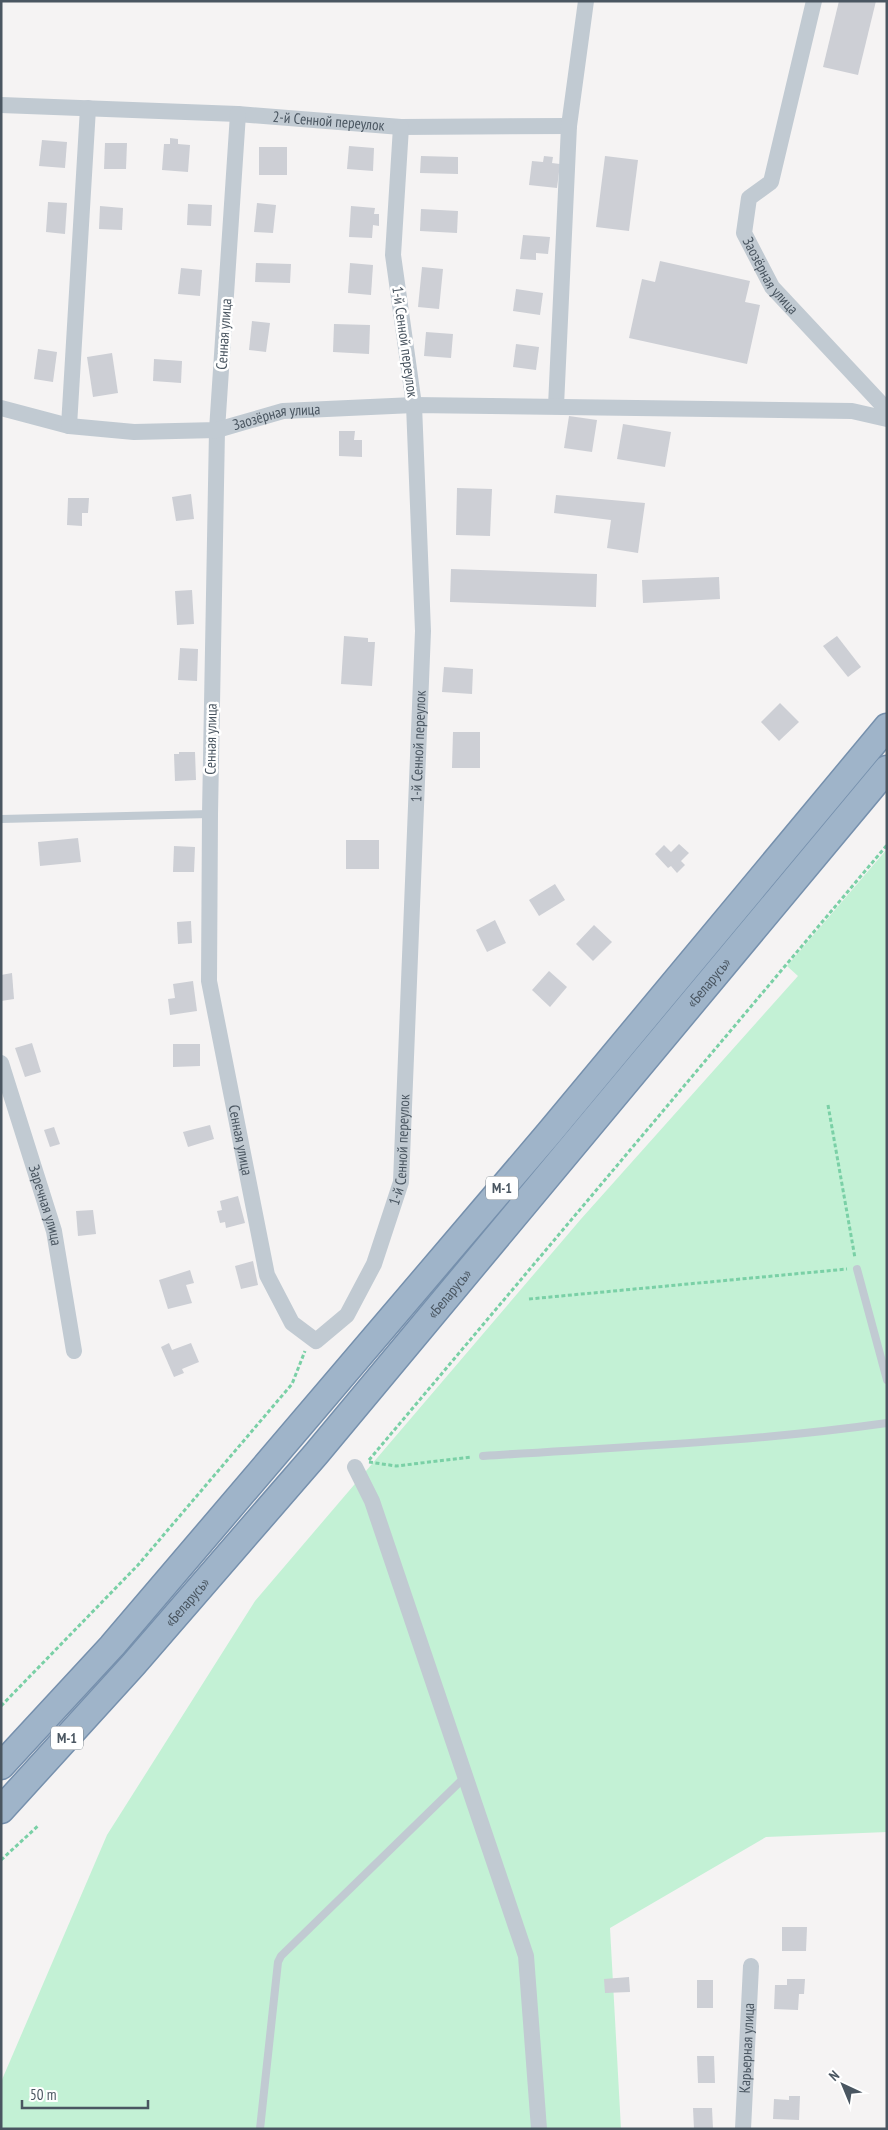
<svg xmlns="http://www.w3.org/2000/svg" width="888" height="2130" viewBox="0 0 888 2130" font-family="'PT Sans Narrow',sans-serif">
  <rect width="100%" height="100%" fill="#f5f3f3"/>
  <path fill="#c3f1d5" d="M887 849V1832L766 1837 610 1928 621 2129H1V2082L107 1835 255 1601 581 1219 798 976 787 966Z"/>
  <g fill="#cdcfd5">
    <path d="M839 1H876L858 75 823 67Z"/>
    <path d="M170 138 178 139V144L190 145 188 172 162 170 164 144H170Z"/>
    <path d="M42 140 67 142 65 168 39 166Z"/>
    <path d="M105 143H127L126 169H104Z"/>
    <path d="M349 146 374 148 373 171 347 169Z"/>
    <rect x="259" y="147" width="28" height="28"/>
    <path d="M421 156 458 157V174L420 173Z"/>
    <path d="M544 156 553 157 552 163 560 164 557 188 529 185 532 161 543 162Z"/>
    <path d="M605 156 638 160 629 231 596 227Z"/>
    <path d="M48 202 67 203 65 234 46 232Z"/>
    <path d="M257 203 276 205 273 233 254 232Z"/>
    <path d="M188 204 212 205 211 226 187 225Z"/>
    <path d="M100 206 123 208 122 230 99 229Z"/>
    <path d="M351 206 375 208 374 214H379V226L373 225 372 238 349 237Z"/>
    <path d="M421 209 458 211 457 233 420 231Z"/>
    <path d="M523 235 550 237 548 254 536 253V260L520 259Z"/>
    <path d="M660 261 750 281 745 302 760 305 747 364 629 338 642 279 655 282Z"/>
    <path d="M256 263 291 264 290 283 255 282Z"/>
    <path d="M350 263 373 265 371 295 348 293Z"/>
    <path d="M422 267 443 269 439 309 418 307Z"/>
    <path d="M181 268 202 270 200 296 178 294Z"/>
    <path d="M516 289 543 293 540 315 513 311Z"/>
    <path d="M252 321 270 323 266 352 249 350Z"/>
    <path d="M334 324 370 325 369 354 333 352Z"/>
    <path d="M426 332 453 334 451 358 424 356Z"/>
    <path d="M516 344 539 347 536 370 513 367Z"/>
    <path d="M38 349 57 352 53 382 34 379Z"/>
    <path d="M112 353 118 393 93 397 87 357Z"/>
    <path d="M154 359 182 361 181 383 153 381Z"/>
    <path d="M569 416 597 420 592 452 564 448Z"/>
    <path d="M623 424 671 432 665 467 617 459Z"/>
    <path d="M339 431H355L354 440H362V457L339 456Z"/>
    <path d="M457 488 492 489 490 536 456 535Z"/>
    <path d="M191 494 194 519 176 521 172 497Z"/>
    <path d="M556 495 645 503 638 553 607 548 611 520 554 513Z"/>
    <path d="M68 498H89L88 513H82V526L67 525Z"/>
    <path d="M451 569 597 574 596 607 450 602Z"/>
    <path d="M719 577 720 599 643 603 642 580Z"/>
    <path d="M192 590 194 624 177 625 175 591Z"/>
    <path d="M344 636 368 638V642H375L372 686 341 684Z"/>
    <path d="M837 636 861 667 848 677 823 646Z"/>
    <path d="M180 648 198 649 197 681 178 680Z"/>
    <path d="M444 667 473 669 472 694 442 692Z"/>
    <path d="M780 703 799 722 779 741 761 722Z"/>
    <path d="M453 732H480V768H452Z"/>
    <path d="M179 752H195L196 780 175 781 174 754H179Z"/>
    <path d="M78 838 81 862 40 866 38 842Z"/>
    <rect x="346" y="840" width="33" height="29"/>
    <path d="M679 844 689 853 681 861 685 865 677 873 671 866 668 868 655 854 664 845 671 852Z"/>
    <path d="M174 846 195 847 194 872H173Z"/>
    <path d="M555 884 565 900 539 916 529 900Z"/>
    <path d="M495 920 506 943 487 952 476 930Z"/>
    <path d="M191 921 192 943 178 944 177 922Z"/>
    <path d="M594 925 612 942 593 961 576 944Z"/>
    <path d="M549 971 567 987 550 1007 532 990Z"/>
    <path d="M12 973 14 999 1 1001V975Z"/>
    <path d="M193 981 197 1011 170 1015 168 999 175 998 173 984Z"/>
    <path d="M32 1043 41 1072 25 1077 15 1048Z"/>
    <path d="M173 1044H200V1066L173 1067Z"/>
    <path d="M210 1125 214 1139 188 1147 183 1132Z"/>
    <path d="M54 1127 60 1144 50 1147 44 1130Z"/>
    <path d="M238 1196 245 1223 226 1228 225 1222 220 1223 217 1211 222 1210 220 1201Z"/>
    <path d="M93 1210 96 1234 78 1236 76 1211Z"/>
    <path d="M253 1261 258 1285 241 1289 235 1266Z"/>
    <path d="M190 1270 194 1283 186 1285 192 1303 168 1309 159 1280Z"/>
    <path d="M169 1343 172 1350 191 1343 199 1362 182 1369 184 1373 174 1377 161 1347Z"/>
    <path d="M782 1927H807L806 1951H782Z"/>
    <path d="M629 1977 630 1992 605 1993 604 1979Z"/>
    <path d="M787 1979H805L804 1994H799L798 2010 774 2009 775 1985H787Z"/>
    <rect x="697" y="1980" width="16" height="28"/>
    <path d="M697 2056H714L715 2083H698Z"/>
    <path d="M789 2096H800L799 2120 773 2119 774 2099 789 2100Z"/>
    <path d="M693 2108H712L713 2129H694Z"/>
  </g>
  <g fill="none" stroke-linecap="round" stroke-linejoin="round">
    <defs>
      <g id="trunk">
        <path d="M1 1766 112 1646 550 1132 887 727"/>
        <path id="s7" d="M1 1810 133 1665 316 1454 887 769"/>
      </g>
    </defs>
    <use href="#trunk" stroke="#7690ad" stroke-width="29"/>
    <g stroke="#7ad0a6" stroke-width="3" stroke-dasharray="4 2.5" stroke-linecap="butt">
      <path d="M828 1105 855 1258"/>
      <path d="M529 1299 847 1269"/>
      <path d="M369 1460 887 845"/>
      <path d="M369 1462 396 1466 472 1457"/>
      <path d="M1 1706 138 1565 292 1384 305 1351"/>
      <path d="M1 1860 39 1825"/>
    </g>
    <g stroke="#c1cad2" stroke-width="8">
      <path d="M1 819 210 814"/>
      <path d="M857 1269 887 1380"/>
      <path d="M483 1456C618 1447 753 1442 887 1423"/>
      <path d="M260 2129 278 1962 281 1956 466 1776"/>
    </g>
    <g stroke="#c1cad2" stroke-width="16">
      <path id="s1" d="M814 1 771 182 749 198 744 233 772 287 887 410"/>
      <path id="s2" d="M1 105 238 114 401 127 569 126"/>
      <path id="s3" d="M238 114 217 430 210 814 209 981 267 1275 292 1323 316 1341 347 1315 374 1264 401 1182 423 631 414 405 393 255 401 127"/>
      <path d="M556 406 569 126 586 1"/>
      <path id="s4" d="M1 408 69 426 134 432 217 430 283 411 414 405 852 411 887 419"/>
      <path d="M69 426 88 108"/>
      <path id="s5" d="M1 1063 54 1231 74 1351"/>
      <path d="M355 1467 372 1501 526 1956 539 2129"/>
      <path id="s6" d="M743 2129 751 1966"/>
    </g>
    <use href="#trunk" stroke="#9fb4c9" stroke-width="26"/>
  </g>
  <g text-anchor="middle" stroke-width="5" stroke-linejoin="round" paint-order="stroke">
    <g fill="#fff" stroke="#808990" stroke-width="1">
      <rect x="486" y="1176.5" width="32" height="23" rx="4"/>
      <rect x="51" y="1726.5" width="32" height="23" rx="4"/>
    </g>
    <g font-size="14" font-weight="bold" fill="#4a5661">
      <text x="502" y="1193">М-1</text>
      <text x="67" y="1743">М-1</text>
    </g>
    <g font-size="15" fill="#4a5661" stroke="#fff">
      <text dy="5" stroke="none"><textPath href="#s2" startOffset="328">2-й Сенной переулок</textPath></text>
      <text dy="5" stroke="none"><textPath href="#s1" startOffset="299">Заозёрная улица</textPath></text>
      <text transform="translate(224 334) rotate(-86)" y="5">Сенная улица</text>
      <text transform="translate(405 342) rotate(82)" y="5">1-й Сенной переулок</text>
      <text dy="5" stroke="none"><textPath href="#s4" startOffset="280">Заозёрная улица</textPath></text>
      <text transform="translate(211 739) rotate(-89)" y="5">Сенная улица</text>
      <text dy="5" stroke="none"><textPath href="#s3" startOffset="1872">1-й Сенной переулок</textPath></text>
      <text dy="5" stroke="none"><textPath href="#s7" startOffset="1089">«Беларусь»</textPath></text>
      <text dy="5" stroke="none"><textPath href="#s3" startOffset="1030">Сенная улица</textPath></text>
      <text dy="5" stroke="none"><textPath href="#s3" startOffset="1468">1-й Сенной переулок</textPath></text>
      <text dy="5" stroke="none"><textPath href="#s5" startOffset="149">Заречная улица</textPath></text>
      <text dy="5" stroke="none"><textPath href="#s7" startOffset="684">«Беларусь»</textPath></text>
      <text dy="5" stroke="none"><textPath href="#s7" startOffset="279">«Беларусь»</textPath></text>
      <text dy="5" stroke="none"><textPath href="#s6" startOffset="81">Карьерная улица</textPath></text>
    </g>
  </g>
  <rect width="888" height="2130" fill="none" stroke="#4a5661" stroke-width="5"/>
  <g transform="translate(843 2085) rotate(316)" stroke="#ffffff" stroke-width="4" paint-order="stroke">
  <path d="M0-4L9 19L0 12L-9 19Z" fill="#4a5661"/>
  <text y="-8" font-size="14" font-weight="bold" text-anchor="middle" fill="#4a5661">N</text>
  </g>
  <path d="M22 2100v8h126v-8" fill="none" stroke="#4a5661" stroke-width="2.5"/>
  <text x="30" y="2100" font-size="15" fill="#4a5661" stroke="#ffffff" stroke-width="4" paint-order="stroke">50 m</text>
</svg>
